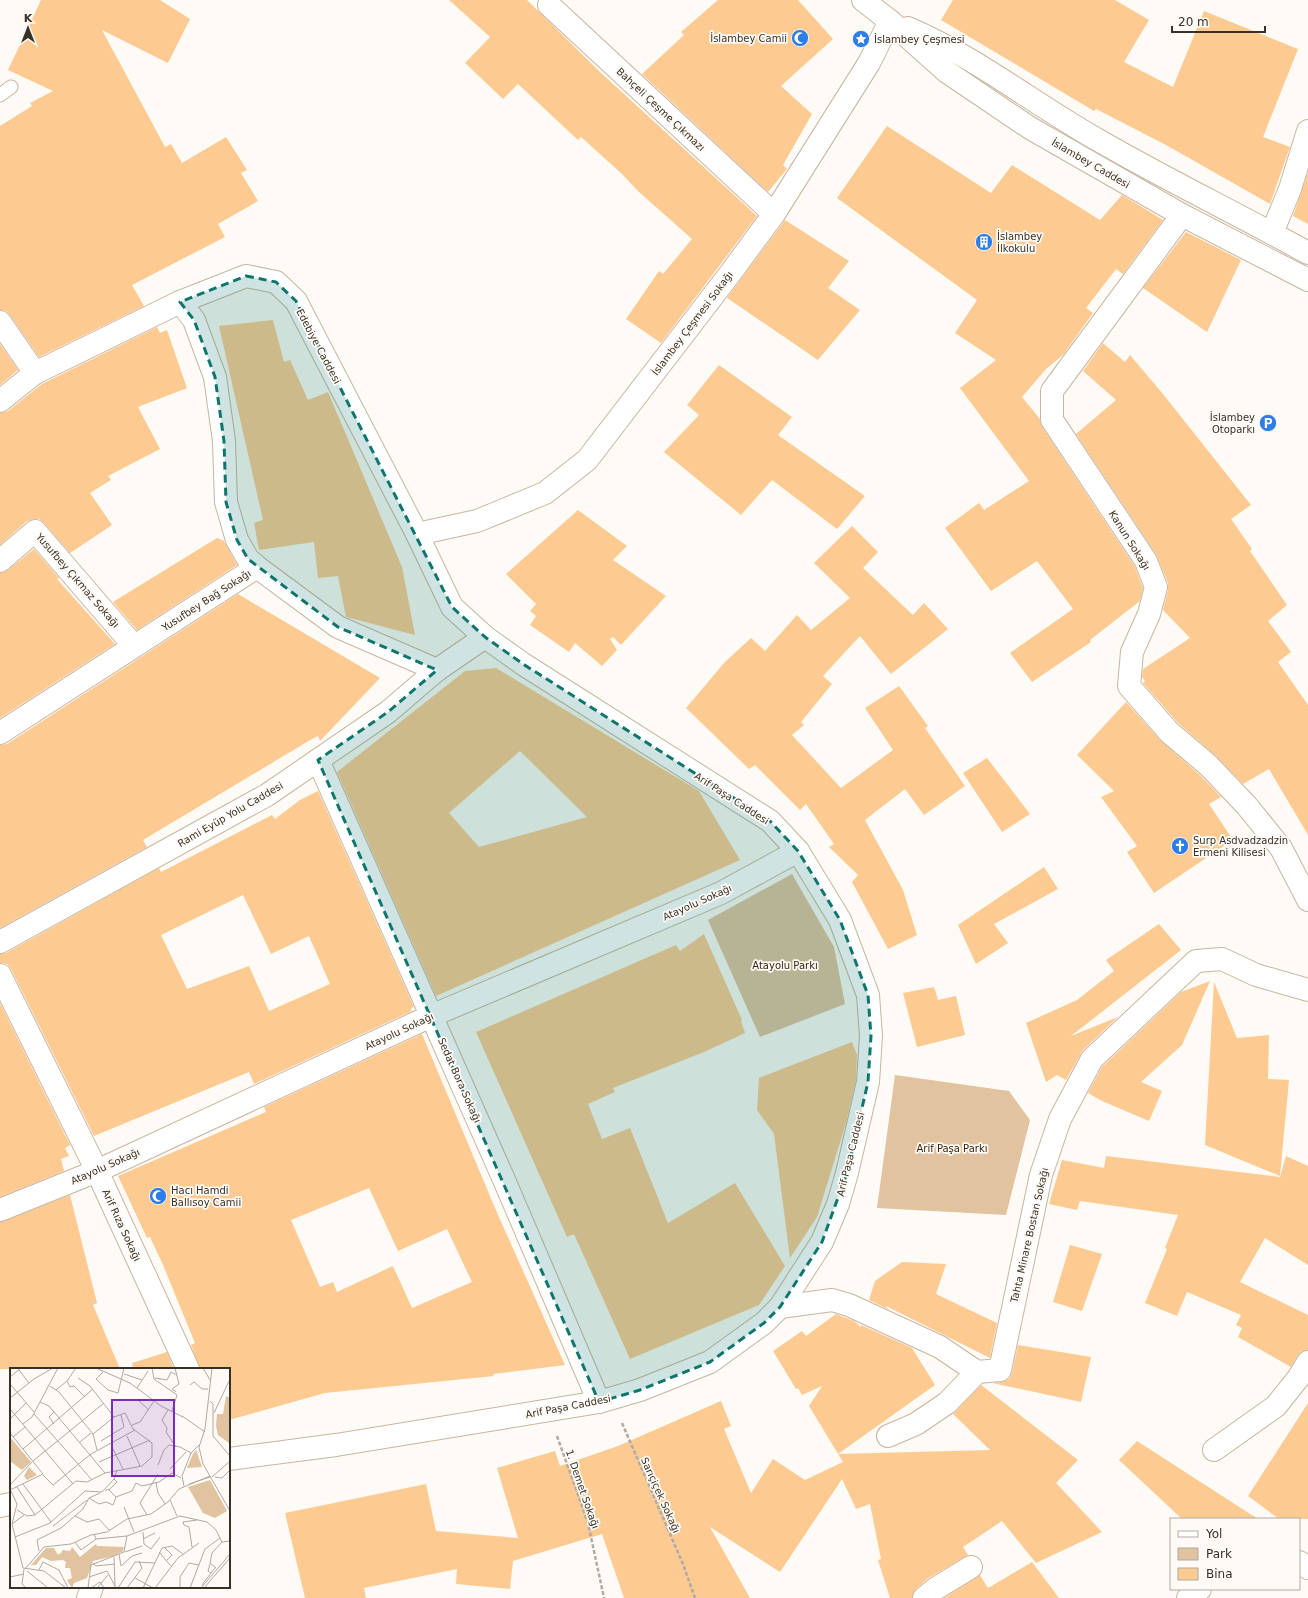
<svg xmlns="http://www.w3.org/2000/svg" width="1308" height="1598" viewBox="0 0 1308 1598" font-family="'DejaVu Sans',sans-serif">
  <rect width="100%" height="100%" fill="#fefaf5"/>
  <g fill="#e1c3a0">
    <path d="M792 874 834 947 845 1004 760 1037 708 920Z"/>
    <path d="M895 1075 1009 1091 1030 1120 1006 1215 877 1208Z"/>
  </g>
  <g fill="#fdcb91" fill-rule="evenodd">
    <path d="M41 0H160L190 19 168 63 102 30 165 147 171 144 182 163 226 137 247 170 241 173 258 201 218 224 225 237 132 285 144 306 39 357 10 315 6 311 0 310V126L32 106 30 103 53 91 8 70Z"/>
    <path d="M449 0H527L600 72 757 216 661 343 626 319 659 271 663 274 692 239 639 192 622 174 581 137 578 140 518 84 503 99 465 63 490 37Z"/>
    <path d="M718 0H798L833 39 781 86 812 114 783 165 787 169 768 192 642 74 684 35 681 32Z"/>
    <path d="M953 0H1115L1149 20 1124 62 1173 87 1204 11 1298 49 1263 137 1290 147 1270 204 1166 145 1096 109 1094 111 941 20Z"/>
    <path d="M887 126 991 193 1012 165 1100 220 1122 195 1163 220 1123 274 1116 269 1086 308 1093 313 1063 355 1046 369 1022 397 1040 419 1042 427 1135 567 1143 588 1140 601 1090 640 1091 642 1032 682 1010 653 1073 609 1037 561 991 591 945 528 979 503 984 510 1029 481 960 388 996 360 955 333 977 300 837 198Z"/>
    <path d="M1308 173V224L1293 216Z"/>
    <path d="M785 220 849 261 828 288 860 310 818 360 727 298Z"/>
    <path d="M1186 232 1241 260 1207 332 1143 288Z"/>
    <path d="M273 320 284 362 290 360 308 400 328 392 402 567 415 635 346 617 338 576 318 578 314 542 259 550 254 523 263 520 219 326Z"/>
    <path d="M157 327 160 333 167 330 187 388 138 407 160 449 108 476 111 480 90 493 112 525 70 553 44 523 39 519H33L27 521 0 545V413L8 411 42 384Z"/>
    <path d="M1103 343 1125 362 1130 355 1163 394 1251 505 1231 519 1252 549 1250 551 1287 605 1268 621 1291 652 1278 662 1308 705V835L1269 769 1243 784 1216 756 1178 723 1143 683 1145 681 1142 677 1143 669 1190 638 1163 610 1168 590V583L1156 554 1076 434 1116 400 1083 371Z"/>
    <path d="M0 344 18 370 0 385Z"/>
    <path d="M719 365 792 417 778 435 865 496 837 529 772 480 741 515 664 452 699 415 687 405Z"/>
    <path d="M578 510 627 546 613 560 666 596 621 645 613 637 610 639 617 650 602 666 575 643 569 652 530 625 536 616 530 611 536 604 506 574Z"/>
    <path d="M852 526 878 552 863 568 913 615 924 603 948 629 891 674 860 636 823 676 832 684 801 722 804 725 792 735 841 788 893 750 865 708 899 686 928 726 925 728 965 786 924 815 905 789 865 820 903 890 917 935 888 949 852 882 858 875 829 847 834 844 806 804 800 810 755 765 749 769 686 708 725 662 751 638 765 651 797 615 811 630 850 598 814 563Z"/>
    <path d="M217 538 224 541 237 565 137 630 113 602Z"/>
    <path d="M34 549 59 578 57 579 115 644 0 718V573L8 570Z"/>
    <path d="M238 594 380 678 320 741 318 736 312 739 143 840 147 847 0 928V745L7 744Z"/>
    <path d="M496 668 699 791 740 860 436 996 337 772 465 671ZM520 751 587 817 479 847 449 813Z"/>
    <path d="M1126 702 1160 740 1199 774 1221 797 1209 804 1233 840 1154 893 1127 852 1137 846 1101 797 1114 791 1077 755Z"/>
    <path d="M987 758 1030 814 1002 832 963 773Z"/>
    <path d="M318 791 414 1007 411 1008 412 1011 254 1084 249 1072 94 1136 11 969 7 964 0 963V954L6 953 159 868 161 872 272 815 275 819 300 800ZM243 895 271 954 309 936 330 984 269 1011 249 966 187 989 161 935Z"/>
    <path d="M1044 867 1058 889 994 924 1008 943 976 964 958 925Z"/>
    <path d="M1159 924 1181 950 1071 1036 1118 1017 1083 1050 1066 1080 1057 1075 1046 1082 1026 1023 1077 1000 1114 971 1106 960Z"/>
    <path d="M704 934 742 1020 741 1021 745 1033 704 1052 613 1088 615 1092 588 1104 602 1139 630 1128 668 1223 735 1183 785 1266 759 1305 630 1359 574 1234 567 1237 476 1032 676 945 680 951Z"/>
    <path d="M1210 981 1182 1045 1141 1082 1162 1091 1149 1121 1102 1101 1088 1093 1102 1067 1181 992Z"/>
    <path d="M1214 982 1237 1038 1269 1035 1268 1079 1289 1080 1280 1176 1205 1145Z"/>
    <path d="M934 987 938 1000 956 996 965 1035 917 1047 903 993Z"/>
    <path d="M0 1003 70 1145 65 1148 69 1156 61 1159 64 1171 0 1197Z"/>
    <path d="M422 1034 495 1208 565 1365 493 1374 494 1376 325 1393 229 1420V1369H200L191 1345 195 1343 163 1265 150 1237 147 1238 118 1176 266 1112 264 1107ZM369 1188 398 1251 447 1229 472 1282 412 1308 393 1266 337 1292 333 1282 320 1287 291 1220Z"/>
    <path d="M852 1042 857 1055 856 1080 846 1123 817 1217 790 1258 774 1134 757 1110 759 1078Z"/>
    <path d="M1106 1156 1280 1177 1286 1156 1308 1166V1265L1265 1238 1240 1282 1308 1315V1350L1302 1351 1298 1355 1291 1367 1238 1337 1242 1328 1236 1325 1241 1315 1187 1292 1177 1316 1145 1303 1167 1249 1165 1248 1178 1215 1080 1201 1077 1210 1049 1204 1062 1160 1104 1168Z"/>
    <path d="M70 1195 97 1303 93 1305 120 1369H0V1222Z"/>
    <path d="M1070 1245 1102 1254 1082 1311 1053 1302Z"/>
    <path d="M902 1262 946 1264 936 1294 997 1323 990 1358 886 1306 888 1309 869 1300 875 1281Z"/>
    <path d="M836 1314 854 1321 861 1327V1325L912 1348 935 1385 838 1454 990 1450 953 1414 981 1385 1078 1460 1056 1483 1102 1532 1036 1563 1002 1521 963 1547 968 1555 927 1579 916 1589 912 1598H890L878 1560 881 1559 870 1504 856 1509 842 1479 780 1572 710 1527 750 1598H624L602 1534 513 1561 510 1589 456 1584 457 1569 364 1588 366 1598H305L285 1513 426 1484 436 1531 518 1538 497 1468 555 1451 560 1466 618 1446 721 1401 731 1426 724 1429 751 1493 773 1459 805 1480 843 1462 809 1406 822 1386 802 1395 798 1388 796 1389 773 1351 802 1331 806 1336Z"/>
    <path d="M1018 1345 1091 1357 1081 1402 992 1383 1002 1382 1009 1379 1012 1373Z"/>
    <path d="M167 1352 174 1369H133L132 1363Z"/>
    <path d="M1308 1403V1519H1279L1248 1496Z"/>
    <path d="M1137 1441 1258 1519H1182L1119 1460Z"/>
    <path d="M1032 1562 1059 1598H944L980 1575 988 1588Z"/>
  </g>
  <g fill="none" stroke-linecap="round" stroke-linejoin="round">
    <defs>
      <path id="service" d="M0 95 11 87"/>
      <g id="minor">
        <path d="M549 5 774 214"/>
        <path d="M1182 215 1052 391V420L1146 561 1156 587 1149 614 1132 652 1129 686 1169 732 1208 765 1247 806 1281 848 1308 900"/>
        <path d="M1272 233 1290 189 1308 131"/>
        <path d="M180 302 194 320 215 377 224 441 226 502 237 540 248 559 257 567 338 627 437 670"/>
        <path d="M0 322 35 373"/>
        <path d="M0 401 35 373 180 302 246 276 276 282 296 301 417 534 452 607 485 637 523 664 770 821 798 851 840 920 868 995 871 1036 868 1082 847 1173 838 1204 822 1242 780 1307 764 1323 710 1362 640 1390 599 1402 336 1445 229 1459"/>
        <path d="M417 534 477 521 545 493 587 460 729 275 774 214 869 63 890 21"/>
        <path d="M0 561 35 531 134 646"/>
        <path d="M0 733 257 567"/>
        <path d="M318 760 505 1182 599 1402"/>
        <path d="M0 942 267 795 388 712 437 670 485 637"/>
        <path d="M0 975 97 1171 188 1369"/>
        <path d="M0 1210 97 1171 431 1016 721 893 798 851"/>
        <path d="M780 1307 832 1300 849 1305 940 1347 977 1372"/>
        <path d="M977 1372 1000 1370 1041 1175 1060 1119 1092 1059 1196 961 1222 959 1256 975 1308 990"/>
        <path d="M888 1436 916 1424 947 1403 977 1372"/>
        <path d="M1214 1450 1276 1406 1299 1377 1308 1362"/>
        <path d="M0 1506 11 1504"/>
        <path d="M1299 1562 1308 1568"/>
        <path d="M88 1598 92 1587"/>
        <path d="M924 1598 935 1589 971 1567"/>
        <path d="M1188 1598 1200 1589"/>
      </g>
      <g id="secondary">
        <path d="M863 0 890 21 947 72 1030 128 1182 215 1308 280"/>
        <path d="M908 28C976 57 1034 104 1098 140 1167 180 1238 214 1308 253"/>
      </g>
    </defs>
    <use href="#service" stroke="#c9b59f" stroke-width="15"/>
    <use href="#minor" stroke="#c9b59f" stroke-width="24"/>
    <use href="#secondary" stroke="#c9b59f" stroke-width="24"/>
    <g stroke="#b0aba5" stroke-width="2.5" stroke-dasharray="4 2" stroke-linecap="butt">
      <path d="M622 1423 683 1564 695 1598"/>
      <path d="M557 1436 588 1523 604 1598"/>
    </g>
    <use href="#service" stroke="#fff" stroke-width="13"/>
    <use href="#minor" stroke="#fff" stroke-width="22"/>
    <use href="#secondary" stroke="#fff" stroke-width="22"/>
  </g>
  <path fill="#0f766e" fill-opacity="0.2" stroke="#0f766e" stroke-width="3" stroke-dasharray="8 5" stroke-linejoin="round" d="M246 276 276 282 296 301 452 607 485 637 523 664 770 821 798 851 840 920 868 995 871 1036 868 1082 847 1173 822 1242 780 1307 764 1323 710 1362 640 1390 599 1402 318 760 388 712 437 670 338 627 248 559 237 540 226 502 224 441 215 377 194 320 180 302Z"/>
  <defs>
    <symbol id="mosque-disc" viewBox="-11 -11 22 22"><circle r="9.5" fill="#2c7de8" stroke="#fefaf5"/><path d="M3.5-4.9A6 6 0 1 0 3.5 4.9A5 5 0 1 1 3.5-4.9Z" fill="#fff"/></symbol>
    <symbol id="sight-disc" viewBox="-11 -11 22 22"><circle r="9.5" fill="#2c7de8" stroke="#fefaf5"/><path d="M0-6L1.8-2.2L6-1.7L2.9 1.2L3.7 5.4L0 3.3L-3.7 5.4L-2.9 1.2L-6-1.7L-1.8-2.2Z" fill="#fff"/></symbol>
    <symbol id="building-disc" viewBox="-11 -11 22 22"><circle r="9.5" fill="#2c7de8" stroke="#fefaf5"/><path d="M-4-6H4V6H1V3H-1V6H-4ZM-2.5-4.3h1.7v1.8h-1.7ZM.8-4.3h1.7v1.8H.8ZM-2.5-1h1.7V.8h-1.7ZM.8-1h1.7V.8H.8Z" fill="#fff"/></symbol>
    <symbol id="parking-disc" viewBox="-11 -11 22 22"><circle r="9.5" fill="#2c7de8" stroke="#fefaf5"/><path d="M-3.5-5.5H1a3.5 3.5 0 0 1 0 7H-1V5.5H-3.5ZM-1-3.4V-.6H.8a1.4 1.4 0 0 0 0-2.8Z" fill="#fff"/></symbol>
    <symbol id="church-disc" viewBox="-11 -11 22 22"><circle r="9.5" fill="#2c7de8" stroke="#fefaf5"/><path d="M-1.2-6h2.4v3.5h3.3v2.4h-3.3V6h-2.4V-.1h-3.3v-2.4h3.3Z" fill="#fff"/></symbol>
  </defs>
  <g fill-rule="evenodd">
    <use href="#mosque-disc" x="790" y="28" width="20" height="20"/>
    <use href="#sight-disc" x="851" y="29" width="20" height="20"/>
    <use href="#building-disc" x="974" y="232" width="20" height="20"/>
    <use href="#parking-disc" x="1258" y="413" width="20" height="20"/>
    <use href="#church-disc" x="1170" y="836" width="20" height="20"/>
    <use href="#mosque-disc" x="148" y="1186" width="20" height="20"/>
  </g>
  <g text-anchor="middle" stroke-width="3.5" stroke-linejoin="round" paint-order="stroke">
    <g font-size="10" fill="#383128" stroke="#fefaf5" text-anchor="start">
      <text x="787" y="42" text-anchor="end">İslambey Camii</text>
      <text x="874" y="43">İslambey Çeşmesi</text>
      <text x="997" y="240">İslambey<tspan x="997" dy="12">İlkokulu</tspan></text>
      <text x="1255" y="421" text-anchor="end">İslambey<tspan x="1255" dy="12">Otoparkı</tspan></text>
      <text x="1193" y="844">Surp Asdvadzadzin<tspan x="1193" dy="12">Ermeni Kilisesi</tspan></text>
      <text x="171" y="1194">Hacı Hamdi<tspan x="171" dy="12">Ballısoy Camii</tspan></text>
    </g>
    <g font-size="10" fill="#383128" stroke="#fefaf5">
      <text transform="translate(661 109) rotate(43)" y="4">Bahçeli Çeşme Çıkmazı</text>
      <text transform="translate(1091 163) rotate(30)" y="4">İslambey Caddesi</text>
      <text transform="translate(692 323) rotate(-53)" y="4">İslambey Çeşmesi Sokağı</text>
      <text transform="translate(319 346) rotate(62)" y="4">Edebiye Caddesi</text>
      <text transform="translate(1130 540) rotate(58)" y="4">Kanun Sokağı</text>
      <text transform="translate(78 580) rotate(49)" y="4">Yusufbey Çıkmaz Sokağı</text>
      <text transform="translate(206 600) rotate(-33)" y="4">Yusufbey Bağ Sokağı</text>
      <text transform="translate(732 798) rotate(33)" y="4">Arif Paşa Caddesi</text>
      <text transform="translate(230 814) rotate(-30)" y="4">Rami Eyüp Yolu Caddesi</text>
      <text transform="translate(697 902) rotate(-24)" y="4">Atayolu Sokağı</text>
      <text transform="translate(399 1031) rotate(-25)" y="4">Atayolu Sokağı</text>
      <text transform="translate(460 1080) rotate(66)" y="4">Sedat Bora Sokağı</text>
      <text transform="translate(850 1154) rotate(-76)" y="4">Arif Paşa Caddesi</text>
      <text transform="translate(105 1166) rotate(-24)" y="4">Atayolu Sokağı</text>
      <text transform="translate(122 1225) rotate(65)" y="4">Arif Rıza Sokağı</text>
      <text transform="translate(1029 1235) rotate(-77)" y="4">Tahta Minare Bostan Sokağı</text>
      <text transform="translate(568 1406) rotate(-11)" y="4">Arif Paşa Caddesi</text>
      <text transform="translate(583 1489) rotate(71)" y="4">1. Demet Sokağı</text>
      <text transform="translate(661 1495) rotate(66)" y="4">Sarıçiçek Sokağı</text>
    </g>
    <g font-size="10" fill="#39250b" stroke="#fefaf5">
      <text x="785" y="969">Atayolu Parkı</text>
      <text x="952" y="1152">Arif Paşa Parkı</text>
    </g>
  </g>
  <g transform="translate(10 1368)">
    <rect width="220" height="220" fill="#fefaf5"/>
    <path d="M216 28 220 30 219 75 208 67 206 58 207 46H213ZM0 69 21 94 12 102 0 93ZM186 82 192 99 177 100 183 86ZM19 99 27 107 17 112 14 108ZM200 112 217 143 205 150 193 145 178 119ZM86 176 87 178 114 179 113 183 104 188 83 193 77 210 64 215 62 220 57 212 62 210 60 200H55L56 194 53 192 41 193 32 189 26 197H21L36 180H44L48 187 52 184V182L60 183 62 179 70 189Z" fill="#e1c3a0"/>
    <path fill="none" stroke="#afaaa3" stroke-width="1" d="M86 0 120 15 151 38 173 49M142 0 144 11 167 27M165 0 169 16 162 21 166 24M193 0 200 12M9 2 19 15M93 4 86 11 98 22 108 25 114 0M114 6 132 12M0 9 11 0M68 10 80 18 104 49M145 10 157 12 161 4 167 7M57 13 60 19 64 18 75 29M57 13 66 0M0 16 24 44M180 17 184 14 192 21H198M40 18 49 24 83 66 87 82M127 20 138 3M46 22 57 13M0 30 24 11 43 0M128 32 139 42M200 33 203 36V68L220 88M30 34 39 38 95 105M0 41 63 116M158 42 152 52 157 60 156 64 166 79M162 43 167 27M44 44 39 49 44 56M204 45 220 11M24 46 82 112M111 47 114 59M172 48 195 64M0 51 16 35M13 56 22 49 48 0M122 57 130 54 144 33M195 61 202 0M195 61 189 79 193 96 220 143M0 65 33 106 0 122M117 68 130 98M3 69 15 59M91 73 114 59M70 74 81 65M101 77 113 101M13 81 83 21M23 93 94 35M89 94 140 72M148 97 154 82 159 77 170 79 181 85M160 101 176 84M33 107 43 117 81 86 125 62M202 109 220 93M205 109 212 110 220 102M146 114 148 125 155 136M13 116 41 154M179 116 200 109M0 117 22 94M174 118 172 108 181 85 189 77M7 119 25 147M99 122 107 114 104 111M1 123 7 136 2 156 13 200 34 203 56 220M95 123 98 121 106 129M106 129 122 123 126 115 132 118 149 114 162 105 171 110M79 130 89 136 96 134 103 137 106 129M79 130 90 125M160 132 167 148M114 139 124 164M7 142 17 148 25 147 66 113 77 114 95 105 132 98 142 89V75L123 61 115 45 104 49 83 66M137 147 130 135 148 106M65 148 77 154 89 151 100 163M2 156 14 147M43 158 77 132M133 164 134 176 141 181 150 169M84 166 86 171 117 168 170 148 197 154 206 162 212 174 220 173M5 169 40 155 75 123 92 124 104 111 107 102M133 171 145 165M65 174 71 182 86 171M154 179 162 187 156 193M182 179 179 159 174 157 173 154 187 152M29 183 27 172 51 160 73 141 79 130M115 184 132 178M149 184 161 198M109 186 111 198 122 188 132 185M104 189 105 218M83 195 86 198 105 196M200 196 198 203 201 205 205 200M206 200 200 195 202 185 212 174M14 201 12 216 16 220M15 201 34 179 61 176 81 167 97 164 117 151 141 146 158 134 169 121 200 108M29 202 33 194 49 202 58 220M17 203 38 220M0 209 14 206M79 209 97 203 106 220M125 210 143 220M192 217 201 205M78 220 81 197 114 184 117 168M81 220 90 214 94 220M87 220 98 207M108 220 125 194 145 195M117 220 132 200 129 193M133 220 152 180 162 178 173 186M145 220 168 190 189 175M170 220V209L179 195 189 197M180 220 195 181 210 170M191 220 220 186M194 220 220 190"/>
    <path fill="#7b2cbf" fill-opacity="0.15" stroke="#7b2cbf" stroke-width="2" d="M102 32H164V108H102Z"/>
    <rect width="220" height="220" fill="none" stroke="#383128" stroke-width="2"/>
  </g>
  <rect x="1170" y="1518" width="130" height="72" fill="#fefaf5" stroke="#afaaa3"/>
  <rect x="1178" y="1531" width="20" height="6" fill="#ffffff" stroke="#afaaa3"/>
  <text x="1206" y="1538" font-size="12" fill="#383128">Yol</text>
  <rect x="1178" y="1548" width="20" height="12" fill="#e1c3a0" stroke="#afaaa3"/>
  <text x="1206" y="1558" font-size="12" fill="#383128">Park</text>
  <rect x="1178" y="1568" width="20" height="12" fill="#fdcb91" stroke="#afaaa3"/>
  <text x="1206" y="1578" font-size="12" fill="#383128">Bina</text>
  <g transform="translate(28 28)" stroke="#fefaf5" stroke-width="3" paint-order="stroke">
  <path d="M0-3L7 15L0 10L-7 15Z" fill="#383128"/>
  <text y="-6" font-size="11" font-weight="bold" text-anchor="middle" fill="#383128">K</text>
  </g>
  <path d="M1172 26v6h93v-6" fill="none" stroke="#383128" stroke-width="2"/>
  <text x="1178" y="26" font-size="12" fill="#383128" stroke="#fefaf5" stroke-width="3" paint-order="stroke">20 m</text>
</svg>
